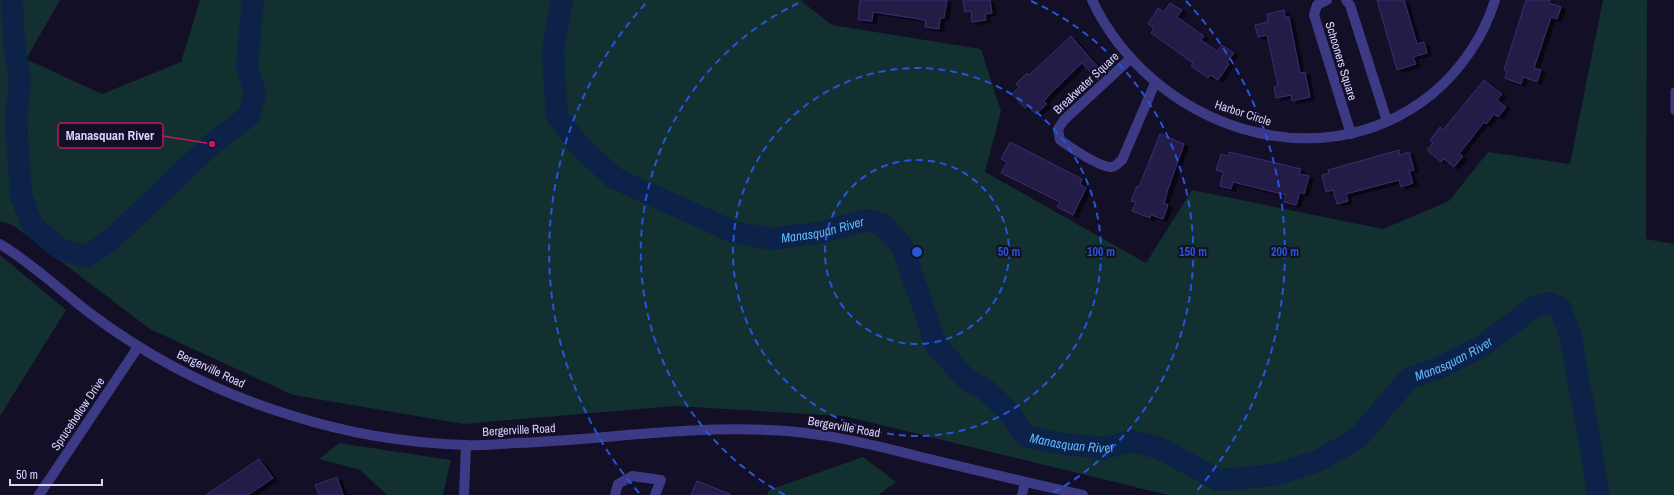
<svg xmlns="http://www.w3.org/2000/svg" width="1674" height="495" viewBox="0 0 1674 495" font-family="'Archivo Narrow',sans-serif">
  <defs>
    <filter id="shadow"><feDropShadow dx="4.5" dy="2.5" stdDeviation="0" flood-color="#0009"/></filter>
  </defs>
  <rect width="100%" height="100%" fill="#130f26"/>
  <g fill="#12302f">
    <path d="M0 0H60L26 59 102 94 181 62 200 0H800L832 25 981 49 1001 111 985 172 1146 263 1192 190 1383 229 1449 201 1488 152 1570 164 1603 0H1647L1646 239 1674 244V495H1168L844 416 675 406 464 424 293 395 150 329 14 226 0 221Z"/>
    <path d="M0 255 66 310 0 416Z"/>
    <path d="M339 443 451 460 443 495H387L360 470 319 459Z"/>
    <path d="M863 457 896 482 878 495H767L769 490Z"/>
  </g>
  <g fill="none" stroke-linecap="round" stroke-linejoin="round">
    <g stroke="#0c2248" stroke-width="22">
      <path d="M12 0 14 42 20 80 16 119 21 196 33 226 60 249 86 257 114 237 212 144 249 116 255 93 247 67 253 0"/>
      <path id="s1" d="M562 0 553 52 557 116 578 144 614 178 734 232 771 239 818 233 866 220 882 224 902 246 936 345 966 379 985 389 1010 413 1025 436 1063 444 1106 448 1131 441 1159 448 1219 480 1275 475 1320 460 1359 437 1408 379 1441 367 1482 346 1534 307 1548 303 1560 308 1570 334 1594 465 1598 495"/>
    </g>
  </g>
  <g fill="#241b47" stroke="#3b2d73" filter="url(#shadow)">
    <path d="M860 0H947L944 18H940L939 29 925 27 926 21 919 19 873 12 872 21 858 20Z"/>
    <path d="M963 0H990L992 13 985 14 986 20 972 22 971 11 965 12Z"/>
    <path d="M1377 0H1404L1417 44 1424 42 1427 53 1413 57 1416 64 1397 70Z"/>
    <path d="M1526 0H1550L1549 3 1561 7 1557 19 1551 17 1534 68 1541 70 1537 82 1523 77 1521 84 1505 78 1507 71 1504 70Z"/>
    <path d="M1170 3 1182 10 1177 17 1204 36 1201 40 1217 51 1222 45 1234 53 1227 62 1229 64 1218 80 1210 75 1208 78 1191 66 1193 63 1151 33 1154 28 1148 24 1158 8 1164 12Z"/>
    <path d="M1284 10 1285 17H1289L1300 73 1305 72 1310 97 1292 101 1291 95 1276 98 1274 87 1278 86 1267 35 1258 37 1255 25 1268 22 1267 14Z"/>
    <path d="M1071 36 1104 74 1098 80 1082 63 1052 92 1044 101 1047 104 1036 114 1027 106 1025 108 1012 94 1019 87 1016 84 1027 73 1029 75Z"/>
    <path d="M1484 80 1502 94 1497 100 1506 107 1498 117 1494 114 1486 124 1484 122 1459 154 1463 156 1454 167 1444 159 1441 162 1427 150 1433 143 1430 140 1440 127 1443 130Z"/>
    <path d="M1160 134 1184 144 1167 192 1164 203 1168 205 1163 219 1151 215 1150 218 1132 211 1136 202 1131 201 1137 186 1139 187Z"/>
    <path d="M1010 142 1082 179 1080 184 1086 188 1073 215 1057 207 1060 202 1001 173 1007 162 1001 159Z"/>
    <path d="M1399 150 1400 155 1409 152 1414 170 1409 171 1413 183 1401 187 1399 180 1346 194 1348 201 1337 204 1333 190 1326 192 1322 175 1329 173 1328 170Z"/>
    <path d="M1229 152 1301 169 1299 174 1309 176 1304 194 1300 192 1296 205 1284 202 1286 195 1233 182 1231 189 1220 186 1223 172 1216 170 1221 154 1228 156Z"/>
    <path d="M259 459 273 478 248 495H206Z"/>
    <path d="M337 477 343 495H319L315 485Z"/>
    <path d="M697 481 730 494V495H691Z"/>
  </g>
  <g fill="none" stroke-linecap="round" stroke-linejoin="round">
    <path stroke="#3d3a85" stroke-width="7" d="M1674 91V111"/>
    <g stroke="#3d3a85" stroke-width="10">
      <path d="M1092 0C1151 125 1318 186 1432 94 1461 70 1484 36 1495 0"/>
      <path d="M1327 0 1317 5 1314 15 1351 134"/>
      <path d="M1346 0 1350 5 1387 121"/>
      <path d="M1131 58 1064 120 1058 129 1060 140C1070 147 1099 167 1111 167 1116 167 1119 162 1122 160L1155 83"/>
      <path d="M39 495 138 347"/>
      <path d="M464 495 466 445"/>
      <path d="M615 495 618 484 632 476 661 480 655 495"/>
      <path d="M1022 495 1025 482"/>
    </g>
    <path stroke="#3d3a85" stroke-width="10" d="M0 244C33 264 61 291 91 314 151 359 218 393 290 415 346 433 406 443 465 445 482 446 499 444 516 443 600 440 684 426 769 430 821 432 871 444 921 457 975 470 1029 483 1083 495"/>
  </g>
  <g fill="none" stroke="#2655da" stroke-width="2" stroke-dasharray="7 5">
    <circle cx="917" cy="252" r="92"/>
    <circle cx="917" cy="252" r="184"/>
    <path d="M785 495A276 276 0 0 1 803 1M1031 1A276 276 0 0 1 1049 495"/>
    <path d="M639 493A368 368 0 0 1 648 1M1186 1A368 368 0 0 1 1195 493"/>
  </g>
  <g text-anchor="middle" stroke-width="4" stroke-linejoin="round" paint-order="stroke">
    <g font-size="12" fill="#d9d4ff" stroke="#130f26">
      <text transform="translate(1341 61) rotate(73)" y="4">Schooners Square</text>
      <text transform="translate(1086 83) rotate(-43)" y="4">Breakwater Square</text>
      <text transform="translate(1243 113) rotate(18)" y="4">Harbor Circle</text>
      <text transform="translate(211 369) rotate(25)" y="4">Bergerville Road</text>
      <text transform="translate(78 414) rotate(-56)" y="4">Sprucehollow Drive</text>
      <text transform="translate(844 427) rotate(10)" y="4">Bergerville Road</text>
      <text transform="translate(519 430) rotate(-3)" y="4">Bergerville Road</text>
    </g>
    <g font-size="13" font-style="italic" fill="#62b6ff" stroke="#130f26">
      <text dy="5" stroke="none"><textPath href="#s1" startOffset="423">Manasquan River</textPath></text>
      <text dy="5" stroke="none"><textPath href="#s1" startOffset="1227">Manasquan River</textPath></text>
      <text dy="5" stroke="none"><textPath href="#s1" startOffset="795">Manasquan River</textPath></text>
    </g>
  </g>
  <circle cx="917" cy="252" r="6" fill="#2655da" stroke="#130f26" stroke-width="2"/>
  <g font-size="12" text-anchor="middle" font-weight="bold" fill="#2655da" stroke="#130f26" stroke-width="4" stroke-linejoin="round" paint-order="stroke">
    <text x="1009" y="256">50 m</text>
    <text x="1101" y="256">100 m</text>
    <text x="1193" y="256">150 m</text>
    <text x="1285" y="256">200 m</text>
  </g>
  <path fill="none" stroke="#c2185b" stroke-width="1.5" d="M212 144L163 136"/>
  <circle fill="#c2185b" stroke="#130f26" stroke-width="1.5" cx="212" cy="144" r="4"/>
  <rect fill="#130f26" stroke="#c2185b" stroke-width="1.5" x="58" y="123" width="105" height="25" rx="4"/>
  <g font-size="13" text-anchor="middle" font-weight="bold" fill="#d9d4ff">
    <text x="110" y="140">Manasquan River</text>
  </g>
  <path d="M10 479v6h92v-6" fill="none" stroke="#d9d4ff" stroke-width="2"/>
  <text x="16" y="479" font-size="12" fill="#d9d4ff" stroke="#130f26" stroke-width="3" paint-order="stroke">50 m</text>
</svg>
